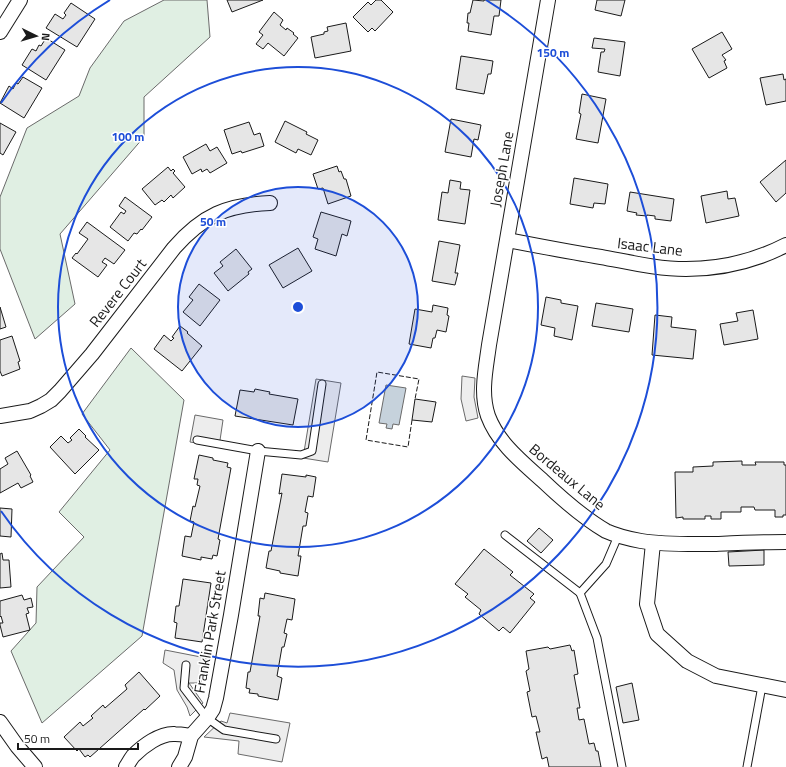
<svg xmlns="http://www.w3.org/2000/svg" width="786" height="767" viewBox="0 0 786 767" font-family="'Titillium Web',sans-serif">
  <rect width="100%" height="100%" fill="#fff"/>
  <g fill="#e0efe3" stroke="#6a6a6a">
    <path d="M164 0H207L210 37 144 97V137L60 234 75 304 35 339 0 249V197L27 128 79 96 90 68 124 21Z"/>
    <path d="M131 348 184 400 142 636 42 723 11 651 36 623 37 587 84 537 59 512 110 450 82 414Z"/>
  </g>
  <g fill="#ededed" stroke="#6a6a6a">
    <path d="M462 376 475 378 474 397 478 418 466 421 461 399Z"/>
    <path d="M316 379 341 383 328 462 303 458Z"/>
    <path d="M195 415 223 420 219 447 190 442Z"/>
    <path d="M165 650 206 658 201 683H189L203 703 190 716 187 707 177 690 174 670 163 663Z"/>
    <path d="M230 713 290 723 282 762 238 754 239 741 204 737 221 721 227 723Z"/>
  </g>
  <path fill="#c6d2dc" stroke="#6a6a6a" d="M386 385 406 388 399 425 393 424 392 429 386 428 387 424 379 423Z"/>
  <g fill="#e6e6e6" stroke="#1a1a1a">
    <path d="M227 0H263L232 12Z"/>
    <path d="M376 0H381L393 12 375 31 372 28 368 32 353 17 368 2 371 5Z"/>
    <path d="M473 0 484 1V0H501L499 16H494L491 35 468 31 469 23H467L468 13H470Z"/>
    <path d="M597 0H625L621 16 595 10Z"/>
    <path d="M71 3 95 19 77 47 46 28 55 14 63 19 66 15 64 13Z"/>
    <path d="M274 12 283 20 280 25 286 30 287 28 294 33 293 34 298 38 284 56 268 43 263 49 256 44 263 35 259 32Z"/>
    <path d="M346 23 351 51 315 58 311 37 324 34V32L328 31 327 27Z"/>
    <path d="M722 32 732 49 722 55 726 60 724 61 727 68 709 78 692 49Z"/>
    <path d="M46 38 65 50 46 80 22 65 32 49 36 51 39 45 41 46Z"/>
    <path d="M594 38 625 42 620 76 598 72 601 52H604L605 49 592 48Z"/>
    <path d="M461 56 493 61 491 74H488L484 94 456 89Z"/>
    <path d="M783 74 784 80 786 79V101L766 105 760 78Z"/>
    <path d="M23 77 42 88 24 118 0 103 9 86 13 89 16 83 18 84Z"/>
    <path d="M582 94 606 99 598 143 576 139 581 114 579 113Z"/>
    <path d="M451 119 481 125 478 140 474 139 471 157 445 152Z"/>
    <path d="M285 121 307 132 306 134 318 140 311 155 298 149 296 153 275 142Z"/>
    <path d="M249 122 254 135 260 133 264 146 242 153 241 151 232 154 224 130Z"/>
    <path d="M0 123 16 132 3 155 0 153Z"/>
    <path d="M206 144 210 151 217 147 227 163 210 173 207 169 202 172 201 169 192 174 183 157Z"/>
    <path d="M786 160V193L776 202 760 182Z"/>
    <path d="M337 166 339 172 341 171 344 179H346L351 196 328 204 323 188 318 189 313 174Z"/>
    <path d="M168 167 171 171 173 169 175 171 173 173 185 187 173 198 171 195 164 202 162 200 155 205 142 189Z"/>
    <path d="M574 178 608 184 605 204 594 203 593 208 570 204Z"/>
    <path d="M450 180 461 182 460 189 470 190 465 224 438 220 442 192 448 193Z"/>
    <path d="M727 191 728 199 735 198 739 216 706 223 701 196Z"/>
    <path d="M630 192 674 199 671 221 655 219V216L647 215V216L636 215 637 213 627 211Z"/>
    <path d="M125 197 152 217 142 230 141 229 137 234 134 233 128 241 110 227 121 212 124 214 126 211 119 206Z"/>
    <path d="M321 212 351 221 347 236 342 234 336 256 315 249 318 239 313 237Z"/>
    <path d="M87 222 125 250 114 264 105 258 102 262 107 265 98 277 72 258 76 253 77 254 88 239 79 233Z"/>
    <path d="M439 241 460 245 455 273H458L455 285 432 281Z"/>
    <path d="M298 248 312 271 283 288 269 265Z"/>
    <path d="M236 249 252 269 248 272 249 274 228 291 214 273 223 266 220 262Z"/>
    <path d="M199 284 220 300 200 326 183 312 193 300 189 297Z"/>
    <path d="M546 297 561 300V303L578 306 572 340 554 336 555 328 541 325Z"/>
    <path d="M596 303 633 309 629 332 592 326Z"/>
    <path d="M433 305 448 308 447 315 449 316 446 332 437 330 435 338H433L431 348 409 344 415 309 432 312Z"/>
    <path d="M0 307 6 327 0 329Z"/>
    <path d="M753 310 758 339 724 345 720 324 738 321 736 313Z"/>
    <path d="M655 315 672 317 671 327 696 330 693 359 652 355Z"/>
    <path d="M180 326 188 332 187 333 202 346 182 371 154 349 164 335 171 341 174 338 172 337Z"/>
    <path d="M12 336 20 361 18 362 20 369 2 376 0 371V340Z"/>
    <path d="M255 389 270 392 269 394 298 399 293 425 235 416 240 390 254 392Z"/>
    <path d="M415 399 436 402 432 422 412 420Z"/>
    <path d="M79 429 86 436 85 437 99 450 75 474 50 447 61 436 68 443 72 440 70 438Z"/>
    <path d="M17 451 31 475 30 476 33 482 21 488 18 483 0 493V469L8 464 5 458Z"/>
    <path d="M199 455 213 458V460L228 463 227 467 231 468 218 539 220 540 217 556 213 555 212 559 201 557V560L182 556 185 536 191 537 194 522 190 521 193 506 195 507 200 486 197 485 198 479H194Z"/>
    <path d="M742 461V465H756L755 462H784V465H786V515H783V517H775V510H755L754 507H741V512H721V519H711V516H705V519H683V517L676 518 675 472H693V467L713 466V462Z"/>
    <path d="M282 474 306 477V475L316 477 313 497 308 496 305 512 308 513 306 526H303L298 556H301L298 576 280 573V571L266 568 269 551H271L282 493 279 494Z"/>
    <path d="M0 508 12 509 11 537 0 536Z"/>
    <path d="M539 528 553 540 541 553 527 541Z"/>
    <path d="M484 549 513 572 510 575 534 594 530 598 535 602 510 633 503 627 499 631 479 614 481 610 465 597 468 594 455 584Z"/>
    <path d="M764 550V565L729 566 728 552Z"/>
    <path d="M2 553 3 560H9L11 587 0 588V554Z"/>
    <path d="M183 579 211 583 202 642 175 638 177 623 174 622 176 606H179Z"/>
    <path d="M265 593 295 599 292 620 287 619 284 633 287 634 284 647H282L277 676 282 678 278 700 258 696V694L249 693 250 689 246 688 248 672H250L260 616H258L260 598 264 599Z"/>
    <path d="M22 595 24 600 31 598 33 607 27 608 29 613 26 614 30 630 3 637 0 625V623H3L1 616 0 617V601Z"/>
    <path d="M570 645 572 651 574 650 578 674 574 675 580 708H577L579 720 584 719 589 744 594 743 596 751H598L601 767H549L547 757 542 759 536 732H540L536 716 532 717 527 692 530 691 526 671 529 669 526 651 548 647 550 649Z"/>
    <path d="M139 672 160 696 145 710 144 709 90 757 88 755 85 757 79 749 77 751 64 737 80 722 83 726 93 718 91 716 103 705 105 708 127 689 125 685Z"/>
    <path d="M632 683 639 720 623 723 616 687Z"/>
  </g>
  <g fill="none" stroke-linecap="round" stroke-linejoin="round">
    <defs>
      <g id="lane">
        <path d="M197 440 258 451 301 455 312 451 322 384"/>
        <path d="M505 535 580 593"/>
        <path d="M618 536 606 564 580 593 597 638 622 767"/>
        <path d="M186 665 184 688 207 718 224 730 276 739"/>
        <path d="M747 767 762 686"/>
      </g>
      <g id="street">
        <path d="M548 0 489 345C486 368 480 393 488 416 498 443 522 462 542 480 562 499 582 517 606 531 617 536 630 539 641 541 666 545 691 544 716 544 740 543 763 542 786 542"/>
        <path d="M0 32 20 0"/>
        <path d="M508 240C539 246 570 252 601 257 629 262 657 269 686 269 720 269 755 261 786 245"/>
        <path d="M0 416 30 411 41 406 51 400 60 391 92 354 174 248C203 215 227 205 270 203"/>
        <path d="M653 543 647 604 657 634 687 661 716 676 786 690"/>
        <path d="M0 722 17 746 35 767"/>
        <path d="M126 767C128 764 130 760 133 756 143 746 160 733 175 734 180 734 185 735 191 736"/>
        <path d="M179 767 185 757 191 736 207 718 213 709 216 698 231 615 258 451"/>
      </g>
    </defs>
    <use href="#lane" stroke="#1a1a1a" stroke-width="9"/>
    <use href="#street" stroke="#1a1a1a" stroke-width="16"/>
    <use href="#lane" stroke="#fff" stroke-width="7"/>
    <use href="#street" stroke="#fff" stroke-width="14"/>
    <path stroke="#1a1a1a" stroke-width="1" stroke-dasharray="5 2" stroke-linecap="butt" d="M412 420 408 447 366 440 377 372 419 379 415 399"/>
  </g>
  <circle cx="298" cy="307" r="120" fill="#1d4ed8" fill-opacity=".12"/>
  <g fill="none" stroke="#1d4ed8" stroke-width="2">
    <circle cx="298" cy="307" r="120"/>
    <circle cx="298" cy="307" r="240"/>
    <path d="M1 103A360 360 0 0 1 110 0M486 0A360 360 0 1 1 1 511"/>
  </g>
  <g text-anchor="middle" stroke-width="3" stroke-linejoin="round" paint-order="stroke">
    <g font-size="15" fill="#1a1a1a" stroke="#fff">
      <text transform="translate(502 169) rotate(-80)" y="5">Joseph Lane</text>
      <text transform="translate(650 247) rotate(7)" y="5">Isaac Lane</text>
      <text transform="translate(118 293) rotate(-52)" y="5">Revere Court</text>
      <text transform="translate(567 477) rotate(40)" y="5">Bordeaux Lane</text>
      <text transform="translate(210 632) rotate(-80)" y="5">Franklin Park Street</text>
    </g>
  </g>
  <circle cx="298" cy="307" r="6" fill="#1d4ed8" stroke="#fff" stroke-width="2"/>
  <g font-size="12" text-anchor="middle" font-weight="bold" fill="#1d4ed8" stroke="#fff" stroke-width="3" stroke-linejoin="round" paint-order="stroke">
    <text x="553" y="57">150 m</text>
    <text x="128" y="141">100 m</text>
    <text x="213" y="226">50 m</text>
  </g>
  <g transform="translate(36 36) rotate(95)" stroke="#ffffff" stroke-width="3" paint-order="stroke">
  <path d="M0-3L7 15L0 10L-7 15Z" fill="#1a1a1a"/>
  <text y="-6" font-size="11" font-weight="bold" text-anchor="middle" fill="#1a1a1a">N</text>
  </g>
  <path d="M18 743v6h120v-6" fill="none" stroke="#1a1a1a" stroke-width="2"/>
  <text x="24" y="743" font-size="12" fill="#1a1a1a" stroke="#ffffff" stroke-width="3" paint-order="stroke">50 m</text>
</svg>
